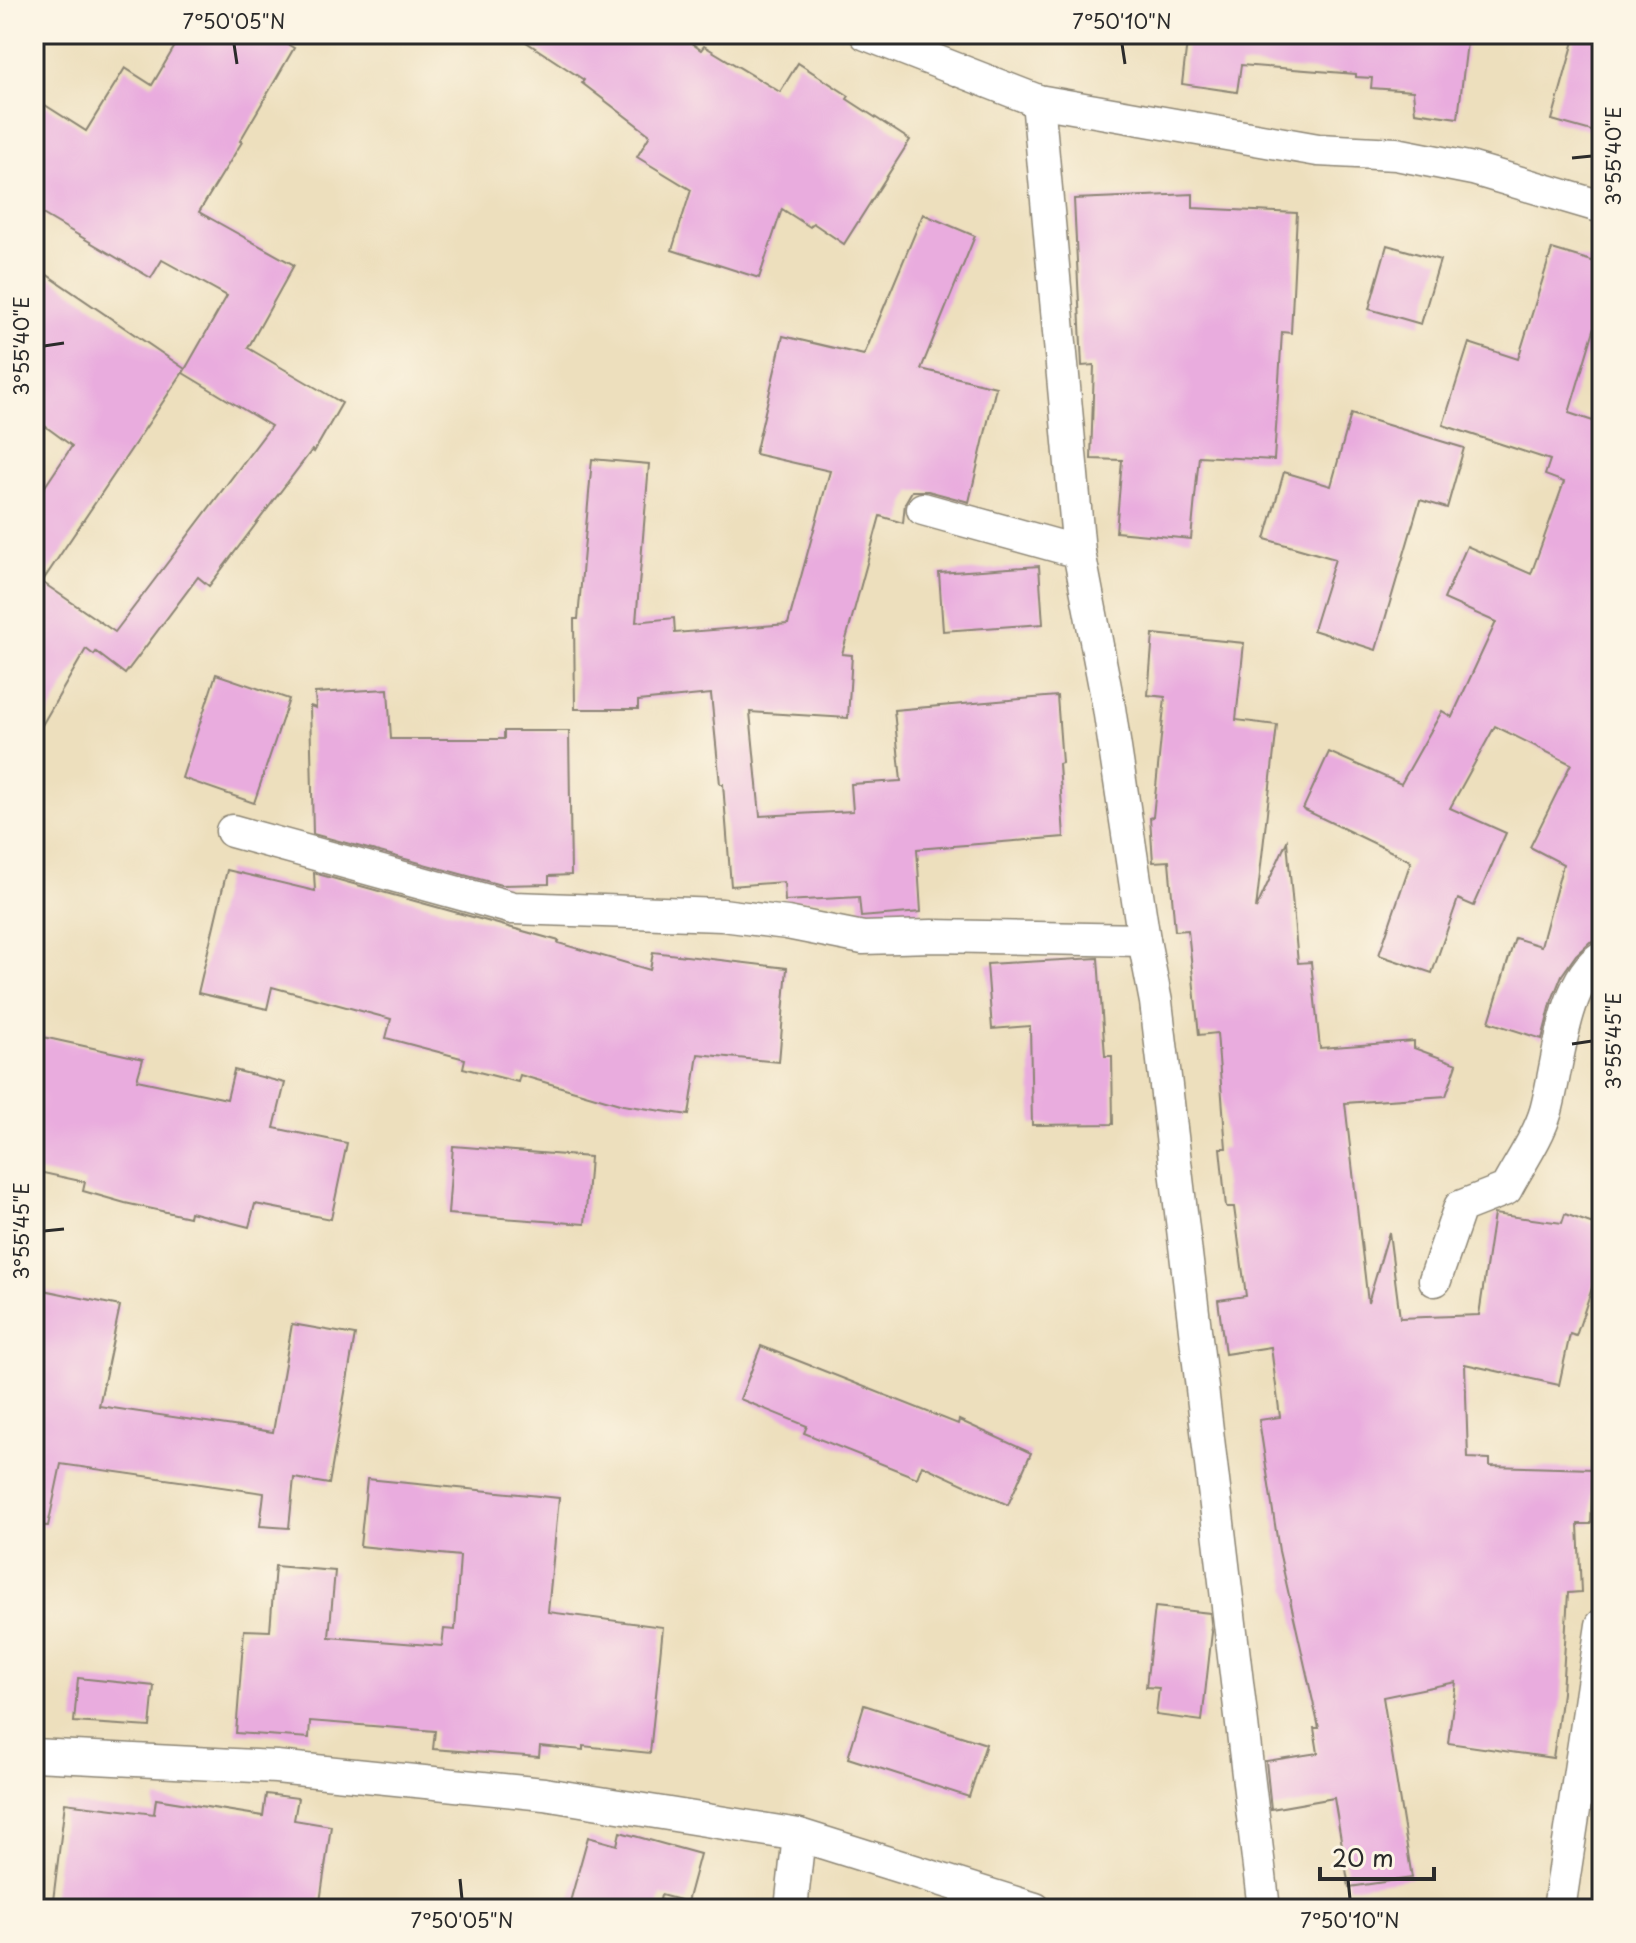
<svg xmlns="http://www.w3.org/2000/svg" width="1636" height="1943" viewBox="0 0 1636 1943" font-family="'Playpen Sans',sans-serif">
  <rect width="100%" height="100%" fill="#fcf5e5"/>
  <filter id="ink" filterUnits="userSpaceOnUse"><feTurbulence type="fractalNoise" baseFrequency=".0125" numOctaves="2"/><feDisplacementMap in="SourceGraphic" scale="16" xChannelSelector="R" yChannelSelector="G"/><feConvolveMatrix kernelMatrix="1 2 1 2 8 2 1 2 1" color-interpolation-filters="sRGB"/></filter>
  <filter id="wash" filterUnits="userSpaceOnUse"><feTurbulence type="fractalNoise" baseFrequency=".006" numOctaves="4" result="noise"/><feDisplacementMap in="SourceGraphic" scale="32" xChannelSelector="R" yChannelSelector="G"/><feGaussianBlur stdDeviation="1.8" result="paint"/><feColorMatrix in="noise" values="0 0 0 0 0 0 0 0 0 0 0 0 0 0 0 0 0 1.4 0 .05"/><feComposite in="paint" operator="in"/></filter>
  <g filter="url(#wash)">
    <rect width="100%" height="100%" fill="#eddfbd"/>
    <g id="blocks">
      <g fill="#e9acde">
        <path d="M182 34H270L294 48 240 141 242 142 199 212 294 265 248 348 342 403 314 452 312 450 209 586 198 577 125 674 96 652 94 655 86 649 34 739V503L72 446 34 418V266L185 369 42 582 115 632 271 426 183 373 227 296 162 260 151 278 34 209V98L86 131 125 68 152 85Z"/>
        <path d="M514 34H679L701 50 704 46 780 92 798 63 849 96 847 99 910 140 844 244 813 223 810 227 782 209 759 278 672 250 691 190 637 157 650 135 582 83 584 80Z"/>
        <path d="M1188 34H1468L1458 118 1415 112 1413 91 1371 88 1372 78 1356 77V74L1241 65 1237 92 1182 84Z"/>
        <path d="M1576 34H1602V134L1552 120Z"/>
        <path d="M1193 194V208L1297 213 1291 333 1282 332 1274 460 1199 456 1191 539 1116 532 1122 460 1091 459 1094 365 1082 366 1074 199Z"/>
        <path d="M923 214 975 236 921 369 996 387 969 502 928 491H912L905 503 903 523 880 516 842 654 852 655 848 718 750 712 760 816 853 811 851 784 901 781 894 710 1057 696 1062 763 1059 764 1064 837 917 849 921 912 861 917 859 897 785 901 784 882 731 886 723 784H720L711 694 638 701V709H575L574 619H578L592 459 649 464 636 622 674 618 675 633 788 624 830 471 755 454 783 336 864 355Z"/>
        <path d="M1387 245 1440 260 1421 324 1369 309Z"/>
        <path d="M1552 249 1602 264V303L1569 413 1602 424V939L1590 942 1576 955 1562 975 1552 1000 1542 1039 1489 1022 1515 938 1541 946 1563 864 1530 847 1571 764 1495 726 1450 808 1506 833 1474 906 1458 899 1432 973 1379 955 1411 861 1303 809 1329 752 1401 784 1442 711 1452 717 1496 622 1444 599 1467 546 1531 574 1564 482 1545 475 1550 460 1443 425 1469 343 1518 359Z"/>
        <path d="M1351 414 1464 448 1447 508 1420 500 1376 650 1313 630 1335 559 1265 539 1284 472 1331 486Z"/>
        <path d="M1039 566 1043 624 943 631 939 573Z"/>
        <path d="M1153 634 1244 643 1236 720 1277 725 1256 909 1287 841 1298 963 1311 962 1320 1048 1414 1041V1048L1457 1064 1446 1096 1345 1103 1368 1303 1389 1232 1400 1318 1479 1315 1494 1214 1562 1223 1565 1214 1602 1227V1258L1576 1336 1570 1334 1559 1385 1465 1364 1468 1458 1490 1459V1466L1593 1469 1591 1524H1578L1581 1592 1568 1593 1562 1693 1553 1758 1448 1743 1456 1682 1383 1697 1412 1878 1349 1887 1334 1798 1271 1809 1266 1761 1318 1753 1314 1728H1319L1279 1551 1259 1420 1280 1417 1271 1347 1225 1354 1218 1300 1246 1296 1234 1207H1226L1220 1148H1226L1217 1033 1199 1035 1188 930 1175 931 1169 861 1153 862 1150 818 1153 817 1165 697 1148 695Z"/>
        <path d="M216 674 289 699 254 803 182 778Z"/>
        <path d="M388 689 391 739H504V731H569L571 875 549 876V884L501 885 313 834 310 706 316 708 315 693Z"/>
        <path d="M227 870 315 891 314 873 559 941 558 943 650 970 653 952 787 968 779 1062 698 1054 689 1115 623 1105 520 1075 518 1082 463 1068 465 1059 386 1038 391 1019 272 987 267 1009 198 993Z"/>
        <path d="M1098 958 1105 1056H1112L1113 1124 1032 1125 1030 1026 992 1029 987 964Z"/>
        <path d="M34 1035 143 1059 137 1080 227 1099 234 1070 285 1083 274 1128 347 1143 331 1219 255 1204 249 1227 190 1212 189 1217 125 1203 83 1191 85 1182 34 1171Z"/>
        <path d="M453 1146 590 1157 585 1224 448 1214Z"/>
        <path d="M34 1288 120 1306 99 1406 273 1432 292 1324 355 1335 329 1484 294 1478 289 1528 260 1526 264 1493 61 1464 48 1526 34 1525Z"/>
        <path d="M761 1346 958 1424 959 1420 1031 1453 1008 1505 922 1465 917 1478 804 1433 807 1426 740 1399Z"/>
        <path d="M367 1479 559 1498 548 1612 663 1627 650 1753 583 1746V1750L540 1746 539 1757 433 1749 435 1731 310 1721 309 1738 236 1733 244 1630 270 1631 275 1566 335 1571 329 1637 442 1646 444 1629 455 1630 460 1556 360 1546Z"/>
        <path d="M1155 1607 1210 1613 1212 1632 1202 1721 1156 1715 1159 1688 1146 1687Z"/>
        <path d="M78 1678 154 1686 150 1727 74 1722Z"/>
        <path d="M864 1705 986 1744 969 1797 848 1758Z"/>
        <path d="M266 1794 298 1798 294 1820 331 1826 319 1909H52L65 1803 154 1814 156 1799 263 1816Z"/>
        <path d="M620 1832 700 1854 687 1902 661 1895 658 1909H568L588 1837 617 1845Z"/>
      </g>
    </g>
  </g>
  <g filter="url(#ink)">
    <use href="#blocks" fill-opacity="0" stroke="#8c8574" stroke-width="2"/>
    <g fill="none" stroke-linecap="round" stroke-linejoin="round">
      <defs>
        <g id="street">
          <path d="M866 34 1038 101 1318 150 1396 154 1473 169 1602 207"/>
          <path d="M1038 101 1079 552 1109 708 1144 940 1156 1002 1264 1909"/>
          <path d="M923 509 1079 552"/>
          <path d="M232 831 513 908 722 915 787 923 863 938 932 936 1144 940"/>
          <path d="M1435 1280 1460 1207 1506 1189C1519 1164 1538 1138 1546 1111 1558 1069 1563 981 1602 957"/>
          <path d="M34 1755 276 1767 544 1794 799 1835 1035 1909"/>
          <path d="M791 1909 799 1835"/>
          <path d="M1559 1909 1602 1625"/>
        </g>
      </defs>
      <use href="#street" stroke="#8c8574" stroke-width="35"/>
      <use href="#street" stroke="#fff" stroke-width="32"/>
    </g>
  </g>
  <path fill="none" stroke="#2b2b2b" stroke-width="3" d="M234 44 237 64M1122 44 1125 64M1572 158 1592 156M44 346 64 343M1572 1044 1592 1041M44 1231 64 1229M460 1879 462 1899M1348 1879 1350 1899"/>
  <rect width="1636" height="1943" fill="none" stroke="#fcf5e5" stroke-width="88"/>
  <path d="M1320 1867v12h114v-12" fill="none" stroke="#2b2b2b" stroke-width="4"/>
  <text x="1332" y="1867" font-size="24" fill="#2b2b2b" stroke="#fcf5e5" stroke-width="6" paint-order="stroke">20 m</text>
  <rect x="44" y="44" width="1548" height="1855" fill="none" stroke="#2b2b2b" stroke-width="3"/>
  <g font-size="20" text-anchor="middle" fill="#2b2b2b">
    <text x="234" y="29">7°50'05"N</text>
    <text x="1122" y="29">7°50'10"N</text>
    <text transform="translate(1614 156) rotate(-90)" y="7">3°55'40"E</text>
    <text transform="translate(22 346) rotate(-90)" y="7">3°55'40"E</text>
    <text transform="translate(1614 1041) rotate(-90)" y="7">3°55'45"E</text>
    <text transform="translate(22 1231) rotate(-90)" y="7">3°55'45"E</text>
    <text x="462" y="1928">7°50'05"N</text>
    <text x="1350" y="1928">7°50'10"N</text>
  </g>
</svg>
